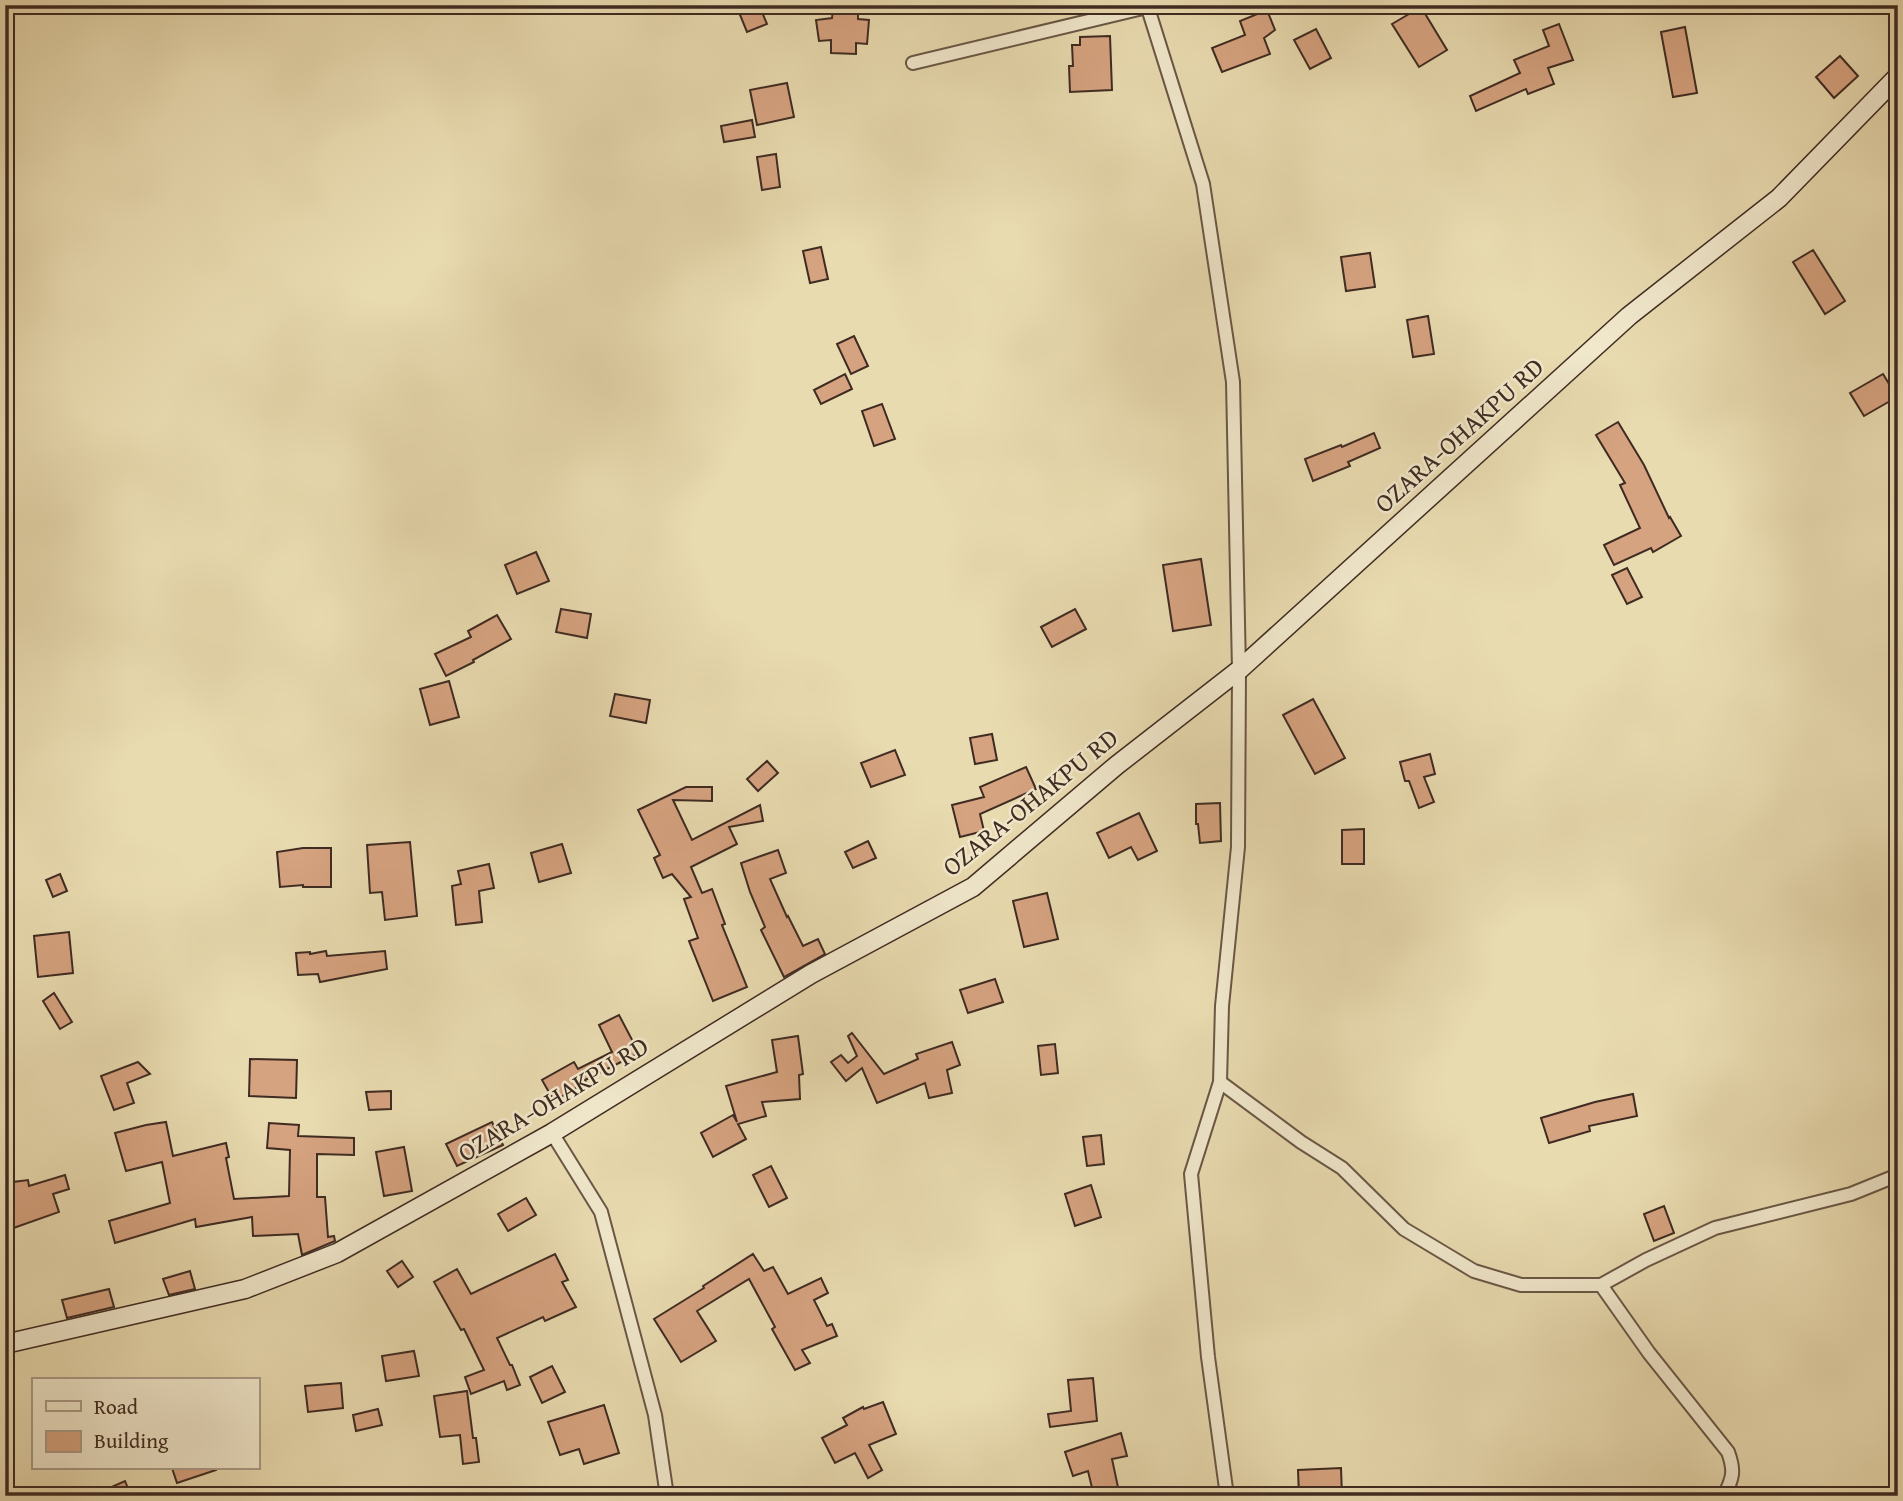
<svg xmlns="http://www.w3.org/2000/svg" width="1903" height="1501" viewBox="0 0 1903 1501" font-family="'Gentium Book Plus',serif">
  <rect width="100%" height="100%" fill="#e9dbb0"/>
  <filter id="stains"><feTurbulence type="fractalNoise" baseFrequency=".00286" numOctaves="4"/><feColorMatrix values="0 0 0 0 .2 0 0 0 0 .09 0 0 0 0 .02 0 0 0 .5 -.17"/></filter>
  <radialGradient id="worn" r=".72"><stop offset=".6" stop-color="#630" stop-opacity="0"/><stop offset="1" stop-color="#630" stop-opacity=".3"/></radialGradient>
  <g fill="#d6a380" stroke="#3f2b22" stroke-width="2">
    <path d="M736 5H759L767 24 747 32Z"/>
    <path d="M1421 7 1447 50 1419 67 1392 24Z"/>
    <path d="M833 10 858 11V19L869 20 867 44 856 43V54L831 53V40L819 41 816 20 832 18Z"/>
    <path d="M1267 10 1275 30 1264 38 1270 54 1222 72 1212 48 1245 35 1240 21Z"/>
    <path d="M1559 24 1573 60 1548 68 1554 84 1528 94 1526 89 1476 111 1470 96 1520 73 1514 60 1549 46 1543 30Z"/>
    <path d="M1685 27 1697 93 1673 97 1661 32Z"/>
    <path d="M1316 29 1331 58 1310 69 1294 40Z"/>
    <path d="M1110 36 1112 90 1070 92 1069 66H1073L1072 45H1080V37Z"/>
    <path d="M1840 56 1858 76 1834 98 1816 77Z"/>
    <path d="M787 83 794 117 757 125 750 90Z"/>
    <path d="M752 120 755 137 724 142 721 126Z"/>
    <path d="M776 154 780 187 762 190 757 157Z"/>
    <path d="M821 247 828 279 810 283 803 251Z"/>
    <path d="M1813 250 1845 301 1825 314 1793 262Z"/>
    <path d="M1370 253 1375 287 1346 291 1341 257Z"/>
    <path d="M1428 316 1434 354 1413 357 1407 320Z"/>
    <path d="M854 336 868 366 851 374 837 344Z"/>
    <path d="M845 374 852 389 821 404 814 390Z"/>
    <path d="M1883 374 1897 397 1864 416 1850 393Z"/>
    <path d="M882 404 895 439 874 446 862 411Z"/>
    <path d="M1618 422 1644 465 1669 518 1670 517 1681 536 1653 552 1651 548 1614 565 1604 545 1640 528 1620 485 1625 483 1596 435Z"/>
    <path d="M1374 433 1380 448 1348 462 1350 466 1313 481 1305 459 1341 445 1342 447Z"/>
    <path d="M536 552 549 581 517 594 505 565Z"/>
    <path d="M1201 559 1211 625 1173 631 1163 565Z"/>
    <path d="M1627 568 1642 597 1627 604 1612 575Z"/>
    <path d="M561 609 591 614 587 638 556 632Z"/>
    <path d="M1075 609 1086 629 1052 647 1041 627Z"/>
    <path d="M497 615 511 639 473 660 474 662 446 676 435 654 471 637 468 631Z"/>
    <path d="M449 681 459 717 430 725 420 689Z"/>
    <path d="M615 694 650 700 646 723 610 716Z"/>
    <path d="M1313 699 1345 758 1315 774 1283 715Z"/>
    <path d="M992 734 997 760 975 764 970 738Z"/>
    <path d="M895 750 905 775 871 787 861 763Z"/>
    <path d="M1430 754 1435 774 1424 777 1434 802 1419 808 1409 781H1405L1400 762Z"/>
    <path d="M767 761 778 773 758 791 747 779Z"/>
    <path d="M1026 767 1036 789 980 814 984 831 960 837 952 805 984 797 980 787Z"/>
    <path d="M686 787H712V801L673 800 692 840 760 805 763 821 729 827 737 844 691 867 702 893 712 889 725 924 722 925 747 987 713 1001 689 941 698 938 684 899 691 897 672 874 663 878 654 858 660 855 638 810Z"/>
    <path d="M1220 803 1221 841 1200 843 1198 824H1196V804Z"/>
    <path d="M1139 813 1157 851 1138 860 1131 847 1109 858 1097 833Z"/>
    <path d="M1364 829V864H1342V830Z"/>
    <path d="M868 841 876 858 853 868 845 852Z"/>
    <path d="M410 842 417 916 385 920 382 892 370 893 367 845Z"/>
    <path d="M562 844 571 873 539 882 531 853Z"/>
    <path d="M303 848H331V887H303V885L280 887 277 852Z"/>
    <path d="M778 850 786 873 770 879 787 917 788 916 803 946 818 939 825 954 784 977 761 930 765 927 750 892 741 863Z"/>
    <path d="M489 864 494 888 479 891 482 922 456 925 452 886 461 884 458 871Z"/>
    <path d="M60 874 67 891 53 897 46 880Z"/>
    <path d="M1047 893 1058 939 1024 947 1013 901Z"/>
    <path d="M69 932 73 973 38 977 34 936Z"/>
    <path d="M326 951 327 956 385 951 387 969 320 982 318 974 298 975 296 953 310 952V954Z"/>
    <path d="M995 979 1003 1002 968 1013 960 990Z"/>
    <path d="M54 993 72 1022 60 1029 43 1001Z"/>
    <path d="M619 1015 639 1053 585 1080 586 1082 554 1101 542 1080 574 1062 578 1069 612 1052 599 1025Z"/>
    <path d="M852 1033 884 1074 918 1059 916 1054 952 1042 960 1065 947 1070 952 1093 929 1098 925 1083 877 1103 862 1068 846 1081 831 1062 841 1055 848 1063 857 1056 848 1036Z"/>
    <path d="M798 1036 803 1074 799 1075 800 1099 762 1102 766 1116 738 1124 746 1139 713 1157 701 1133 733 1115 737 1122 726 1086 777 1072 772 1040Z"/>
    <path d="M1055 1044 1058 1073 1041 1075 1038 1046Z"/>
    <path d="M250 1059 297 1060 296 1098 249 1096Z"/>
    <path d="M138 1062 150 1074 127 1083 134 1103 114 1110 101 1076Z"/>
    <path d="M391 1091V1109L369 1110 366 1092Z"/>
    <path d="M1633 1094 1637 1116 1589 1126 1590 1131 1549 1143 1541 1118 1595 1102Z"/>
    <path d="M166 1122 173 1156 226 1143 229 1157 226 1158 234 1199 289 1196 290 1150 267 1148 269 1123 299 1125 298 1136 354 1138V1155L317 1154V1197H325L328 1237 334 1236 335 1241 302 1255 298 1234 253 1236 252 1217 196 1227 195 1219 115 1243 109 1221 170 1203 162 1162 126 1171 115 1133 146 1125Z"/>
    <path d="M492 1122 503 1145 457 1166 446 1144Z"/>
    <path d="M1101 1135 1104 1164 1087 1166 1083 1137Z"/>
    <path d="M404 1147 412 1191 384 1196 376 1152Z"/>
    <path d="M771 1166 787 1198 769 1207 753 1175Z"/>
    <path d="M65 1175 69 1189 53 1194 59 1212 5 1231V1183L28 1180 29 1186Z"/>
    <path d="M1091 1185 1101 1217 1075 1226 1065 1194Z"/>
    <path d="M526 1198 536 1215 508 1231 498 1214Z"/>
    <path d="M1664 1206 1674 1233 1654 1241 1644 1214Z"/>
    <path d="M555 1254 568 1280 562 1282 576 1307 545 1321 543 1317 497 1338 510 1365H512L520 1385 507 1390 504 1381 471 1394 465 1377 484 1370 464 1329 461 1330 434 1282 457 1269 471 1294Z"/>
    <path d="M753 1254 764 1271 773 1267 788 1294 821 1278 828 1293 814 1300 827 1326 832 1324 837 1336 802 1350 810 1363 795 1370 772 1329 775 1327 749 1279 697 1311 716 1341 681 1362 654 1319 704 1288 703 1286Z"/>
    <path d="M402 1261 413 1277 398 1287 387 1271Z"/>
    <path d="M190 1271 195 1289 169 1295 163 1279Z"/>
    <path d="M109 1289 114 1307 67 1318 62 1300Z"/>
    <path d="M414 1351 419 1376 386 1381 382 1356Z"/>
    <path d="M552 1366 565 1392 542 1403 530 1377Z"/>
    <path d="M1093 1378 1097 1421 1050 1427 1048 1414 1071 1411 1068 1380Z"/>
    <path d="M341 1383 343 1408 308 1412 305 1386Z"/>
    <path d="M467 1391 473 1438H476L479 1462 463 1464 460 1435 440 1437 434 1396Z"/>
    <path d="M883 1402 896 1434 869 1445 882 1470 868 1478 855 1453 835 1463 822 1438 847 1425 843 1418 863 1407 864 1409Z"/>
    <path d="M604 1405 619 1453 584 1464 579 1449 560 1455 548 1422Z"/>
    <path d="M378 1409 382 1425 356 1431 353 1415Z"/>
    <path d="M1121 1433 1127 1456 1112 1459 1119 1492 1094 1496 1088 1471 1073 1476 1065 1452Z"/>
    <path d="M172 1468H216V1470L177 1483Z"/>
    <path d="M1341 1468 1342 1496H1299L1298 1470Z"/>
    <path d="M125 1481 131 1496H91Z"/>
  </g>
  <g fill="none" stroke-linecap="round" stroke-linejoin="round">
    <defs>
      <g id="minor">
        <path d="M1147 5 1203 184 1233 382 1239 670 1238 847 1222 1006 1220 1082 1191 1174 1208 1357 1227 1496"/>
        <path d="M913 63 1147 7"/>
        <path d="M1220 1082 1301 1142 1342 1168 1404 1229 1474 1271 1521 1285H1601L1646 1260 1715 1228 1851 1194 1898 1175"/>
        <path d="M552 1133 601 1212 655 1415 667 1496"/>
        <path d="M1601 1285 1649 1353 1728 1452C1735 1471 1733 1478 1724 1496"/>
      </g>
      <path id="secondary" d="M5 1344 245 1289 337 1253 552 1133 811 974 973 887 1117 765 1239 670 1629 316 1779 198 1898 76"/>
    </defs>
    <use href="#minor" stroke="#6a5746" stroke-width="16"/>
    <use href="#secondary" stroke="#3f2b22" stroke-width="21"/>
    <use href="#minor" stroke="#f1e8cc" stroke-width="12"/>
    <use href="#secondary" stroke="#f1e8cc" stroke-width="18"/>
  </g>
  <g text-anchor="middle" stroke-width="5" stroke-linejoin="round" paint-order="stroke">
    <g font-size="26" fill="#3f2b22" stroke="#f1e8cc">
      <text transform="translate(1459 435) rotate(-42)" y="9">OZARA-OHAKPU RD</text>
      <text transform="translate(1030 802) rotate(-39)" y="9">OZARA-OHAKPU RD</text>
      <text transform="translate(553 1099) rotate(-31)" y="9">OZARA-OHAKPU RD</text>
    </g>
  </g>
  <rect width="1903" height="1501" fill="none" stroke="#e9dbb0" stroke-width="28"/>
  <rect x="7" y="7" width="1889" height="1487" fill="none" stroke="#3f2b22" stroke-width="3.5"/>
  <rect x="14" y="14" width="1875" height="1473" fill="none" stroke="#3f2b22" stroke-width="2"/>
  <rect x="32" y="1378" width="228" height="91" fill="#f1e8cc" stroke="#aa9c88" stroke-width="2"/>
  <rect x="46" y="1401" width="35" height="10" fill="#f1e8cc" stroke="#aa9c88" stroke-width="2"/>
  <text x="94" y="1414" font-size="21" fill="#3f2b22">Road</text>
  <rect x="46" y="1431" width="35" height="21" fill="#d6a380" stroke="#aa9c88" stroke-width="2"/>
  <text x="94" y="1448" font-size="21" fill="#3f2b22">Building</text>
  <rect width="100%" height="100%" filter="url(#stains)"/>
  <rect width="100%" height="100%" fill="url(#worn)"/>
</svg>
